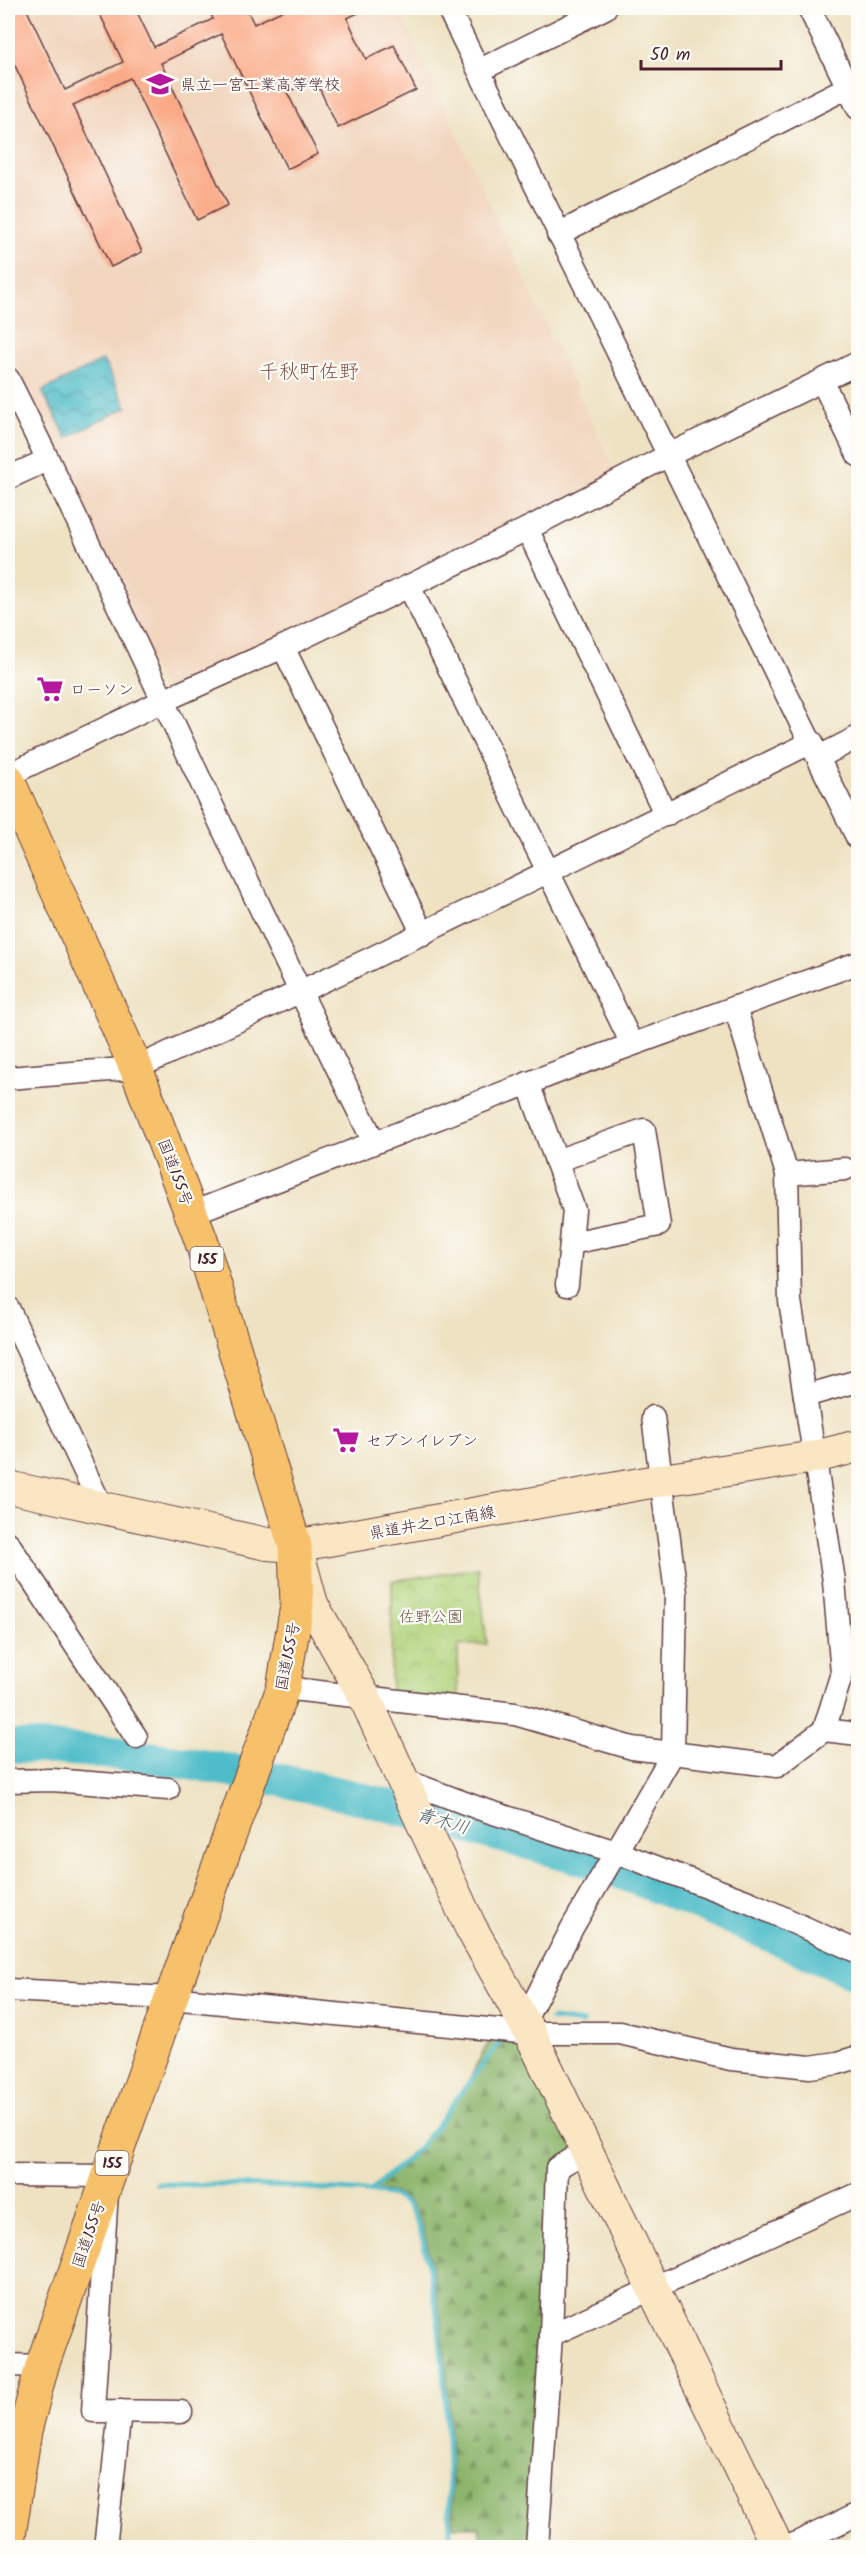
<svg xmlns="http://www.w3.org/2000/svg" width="866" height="2555" viewBox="0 0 866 2555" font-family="Kalam,'Klee One',sans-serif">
  <defs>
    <pattern id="forest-firs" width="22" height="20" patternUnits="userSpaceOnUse" patternTransform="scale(1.5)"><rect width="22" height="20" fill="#8cb56c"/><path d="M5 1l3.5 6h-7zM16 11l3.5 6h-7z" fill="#749359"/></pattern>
    <pattern id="park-crowns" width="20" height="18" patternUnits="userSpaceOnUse" patternTransform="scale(1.5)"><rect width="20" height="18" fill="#b1d37c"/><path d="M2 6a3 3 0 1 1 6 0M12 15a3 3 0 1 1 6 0" fill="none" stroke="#9ab56b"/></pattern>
    <pattern id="water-waves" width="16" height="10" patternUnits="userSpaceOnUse" patternTransform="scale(1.5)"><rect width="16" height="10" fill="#50bdc9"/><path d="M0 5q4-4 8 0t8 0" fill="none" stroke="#4499a3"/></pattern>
  </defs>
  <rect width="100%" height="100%" fill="#fdfcf7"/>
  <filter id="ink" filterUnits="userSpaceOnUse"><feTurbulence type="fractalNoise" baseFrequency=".0167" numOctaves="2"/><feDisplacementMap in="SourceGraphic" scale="12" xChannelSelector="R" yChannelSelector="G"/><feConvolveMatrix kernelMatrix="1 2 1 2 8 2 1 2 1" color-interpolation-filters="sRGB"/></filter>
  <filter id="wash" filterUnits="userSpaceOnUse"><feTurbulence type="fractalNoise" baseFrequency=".008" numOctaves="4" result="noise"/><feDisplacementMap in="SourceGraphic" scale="24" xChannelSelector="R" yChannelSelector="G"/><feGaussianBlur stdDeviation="1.35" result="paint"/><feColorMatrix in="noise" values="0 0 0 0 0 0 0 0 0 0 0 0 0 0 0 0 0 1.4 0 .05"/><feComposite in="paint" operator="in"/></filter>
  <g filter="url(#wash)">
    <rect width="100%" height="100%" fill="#eee2c2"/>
    <path fill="#f1d5bd" d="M8 8H398L613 467 607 483 165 692 8 363Z"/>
    <path fill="url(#forest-firs)" stroke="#6b6a4c" stroke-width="1.5" d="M524 2022 587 2150 557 2168 536 2547H483L478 2527H453C451 2438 449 2349 431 2262 426 2241 424 2219 409 2203 400 2192 385 2191 372 2188L420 2147 464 2090 492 2035Z"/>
    <path fill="url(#park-crowns)" stroke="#7e7954" stroke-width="1.5" d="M478 1568 487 1644 458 1646V1703L391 1692 392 1581Z"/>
    <path fill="url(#water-waves)" stroke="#4d6e7a" stroke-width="1.5" d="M103 360 127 407 67 438 42 391Z"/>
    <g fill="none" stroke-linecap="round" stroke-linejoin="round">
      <g stroke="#50bdc9" stroke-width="5">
        <path d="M552 2019 583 2023"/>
        <path d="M157 2184 277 2186 369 2192 420 2147 500 2042"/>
        <path d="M369 2192C381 2194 398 2194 407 2205 421 2222 424 2243 428 2264 448 2357 448 2453 450 2548"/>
      </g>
      <path stroke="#50bdc9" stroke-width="33" d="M8 1746C166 1751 322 1785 474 1829 513 1840 553 1849 591 1862 682 1895 770 1936 858 1974"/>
    </g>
    <g id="blocks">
      <path fill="#faa985" d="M8 8H26L65 90 123 62 97 8H135L154 47 213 19 208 8H246L254 24 288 8H369L347 18 366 59 394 45 416 90 338 128 315 79 287 92 318 154 287 169 221 34 161 63 228 205 197 220 130 78 73 105 142 252 111 267 8 51Z"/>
    </g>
  </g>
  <g filter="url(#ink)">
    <use href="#blocks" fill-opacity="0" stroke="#633c42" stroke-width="1.5"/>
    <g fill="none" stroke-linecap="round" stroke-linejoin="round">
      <defs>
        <g id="street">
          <path d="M448 8 858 839"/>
          <path d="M809 8 858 108"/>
          <path d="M480 70 605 8"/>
          <path d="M558 234 858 82"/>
          <path d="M8 379C135 631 247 890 374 1142"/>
          <path d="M822 381 858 455"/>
          <path d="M8 478 47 460"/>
          <path d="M527 529 666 815"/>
          <path d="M409 586 632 1044"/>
          <path d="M283 647 423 934"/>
          <path d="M819 757 858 737"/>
          <path d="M8 775 165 700 283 647 527 529 669 455 858 363"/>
          <path d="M8 1078 136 1068 372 958 812 742"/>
          <path d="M528 1083 574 1210 567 1285"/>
          <path d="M556 1161 644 1130 659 1225 571 1243"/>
          <path d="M787 1174 845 1169"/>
          <path d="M192 1213 573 1066 858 963"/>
          <path d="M8 1308 102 1508"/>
          <path d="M805 1396 858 1381"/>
          <path d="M8 1543 136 1737"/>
          <path d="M283 1688 515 1714 632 1748 777 1766 824 1730 842 1673 834 1581 790 1301 787 1174 735 1007"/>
          <path d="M824 1730 858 1734"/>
          <path d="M403 1780 478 1808 616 1852 751 1903 858 1952"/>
          <path d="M8 1781 52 1780 168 1789"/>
          <path d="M8 1990 171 1998 530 2033H620L731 2059 810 2067 838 2063 858 2057"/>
          <path d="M524 2022 572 1928 673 1753 676 1593 653 1417"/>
          <path d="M8 2175 108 2176 93 2411 181 2412"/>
          <path d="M551 2335 858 2194"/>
          <path d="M8 2365 42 2366"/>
          <path d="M105 2548 120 2411"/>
          <path d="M537 2548 551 2335 557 2168 587 2150"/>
          <path d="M786 2548 858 2514"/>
        </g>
        <g id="secondary">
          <path d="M8 1487 267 1544 295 1546 662 1480 815 1457 858 1446"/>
          <path d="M301 1564 312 1604 364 1696 470 1926 530 2033 778 2548"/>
        </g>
        <path id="highway" d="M8 780 136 1068 201 1240 295 1546 297 1606 283 1688 171 1998 42 2366 25 2431 8 2542"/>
      </defs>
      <use href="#street" stroke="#633c42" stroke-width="25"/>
      <use href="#secondary" stroke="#633c42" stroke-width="34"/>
      <use href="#highway" stroke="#633c42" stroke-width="35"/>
      <use href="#street" stroke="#fff" stroke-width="22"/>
      <use href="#secondary" stroke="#fbe6c4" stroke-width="32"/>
      <use href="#highway" stroke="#f6c16b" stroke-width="33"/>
    </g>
  </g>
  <defs>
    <symbol id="school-bare" viewBox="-9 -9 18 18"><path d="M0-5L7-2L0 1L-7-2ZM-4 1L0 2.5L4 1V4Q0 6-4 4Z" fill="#b5179e" stroke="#fdfcf7" stroke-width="2.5" paint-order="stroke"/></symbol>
    <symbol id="supermarket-bare" viewBox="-9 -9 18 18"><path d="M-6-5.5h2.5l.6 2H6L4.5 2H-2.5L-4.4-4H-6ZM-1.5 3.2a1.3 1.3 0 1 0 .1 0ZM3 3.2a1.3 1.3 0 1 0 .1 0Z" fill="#b5179e" stroke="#fdfcf7" stroke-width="2.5" paint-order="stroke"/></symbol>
  </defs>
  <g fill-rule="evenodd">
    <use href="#school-bare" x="141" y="65" width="38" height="38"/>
    <use href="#supermarket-bare" x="31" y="670" width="38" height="38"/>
    <use href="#supermarket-bare" x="327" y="1421" width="38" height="38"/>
  </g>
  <g text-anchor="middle" stroke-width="4.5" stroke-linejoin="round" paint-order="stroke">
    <g fill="#fdfcf7" stroke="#806168" stroke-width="1.5">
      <rect x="190.5" y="1247" width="33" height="24" rx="4.5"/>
      <rect x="95.5" y="2151" width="33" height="24" rx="4.5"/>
    </g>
    <g font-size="15" font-weight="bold" fill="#4a1f2b">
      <text x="207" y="1264">155</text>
      <text x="112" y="2168">155</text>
    </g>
    <g font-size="16" fill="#4a1f2b" stroke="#fdfcf7" text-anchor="start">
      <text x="180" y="90">県立一宮工業高等学校</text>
      <text x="70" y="695">ローソン</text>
      <text x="366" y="1446">セブンイレブン</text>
    </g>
    <g font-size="16" fill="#4a1f2b" stroke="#fdfcf7">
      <text transform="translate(176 1172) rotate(69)" y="6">国道155号</text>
      <text transform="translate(432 1522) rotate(-10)" y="6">県道井之口江南線</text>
      <text transform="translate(287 1656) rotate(-79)" y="6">国道155号</text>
      <text transform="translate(88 2234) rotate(-71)" y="6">国道155号</text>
    </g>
    <g font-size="16" fill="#695543" stroke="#fdfcf7">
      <text x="431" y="1622">佐野公園</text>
    </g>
    <g font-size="18" font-style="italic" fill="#4c5e6a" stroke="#fdfcf7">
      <text transform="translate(443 1821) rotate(16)" y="6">青木川</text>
    </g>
    <g font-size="20" fill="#884f4a" stroke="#fdfcf7">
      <text x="309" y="378">千秋町佐野</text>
    </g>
  </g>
  <rect width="866" height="2555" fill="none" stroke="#fdfcf7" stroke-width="30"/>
  <path d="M641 60v9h140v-9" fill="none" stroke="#4a1f2b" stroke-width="3"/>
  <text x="650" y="60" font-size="18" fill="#4a1f2b" stroke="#fdfcf7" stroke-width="4.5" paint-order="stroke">50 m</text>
</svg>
